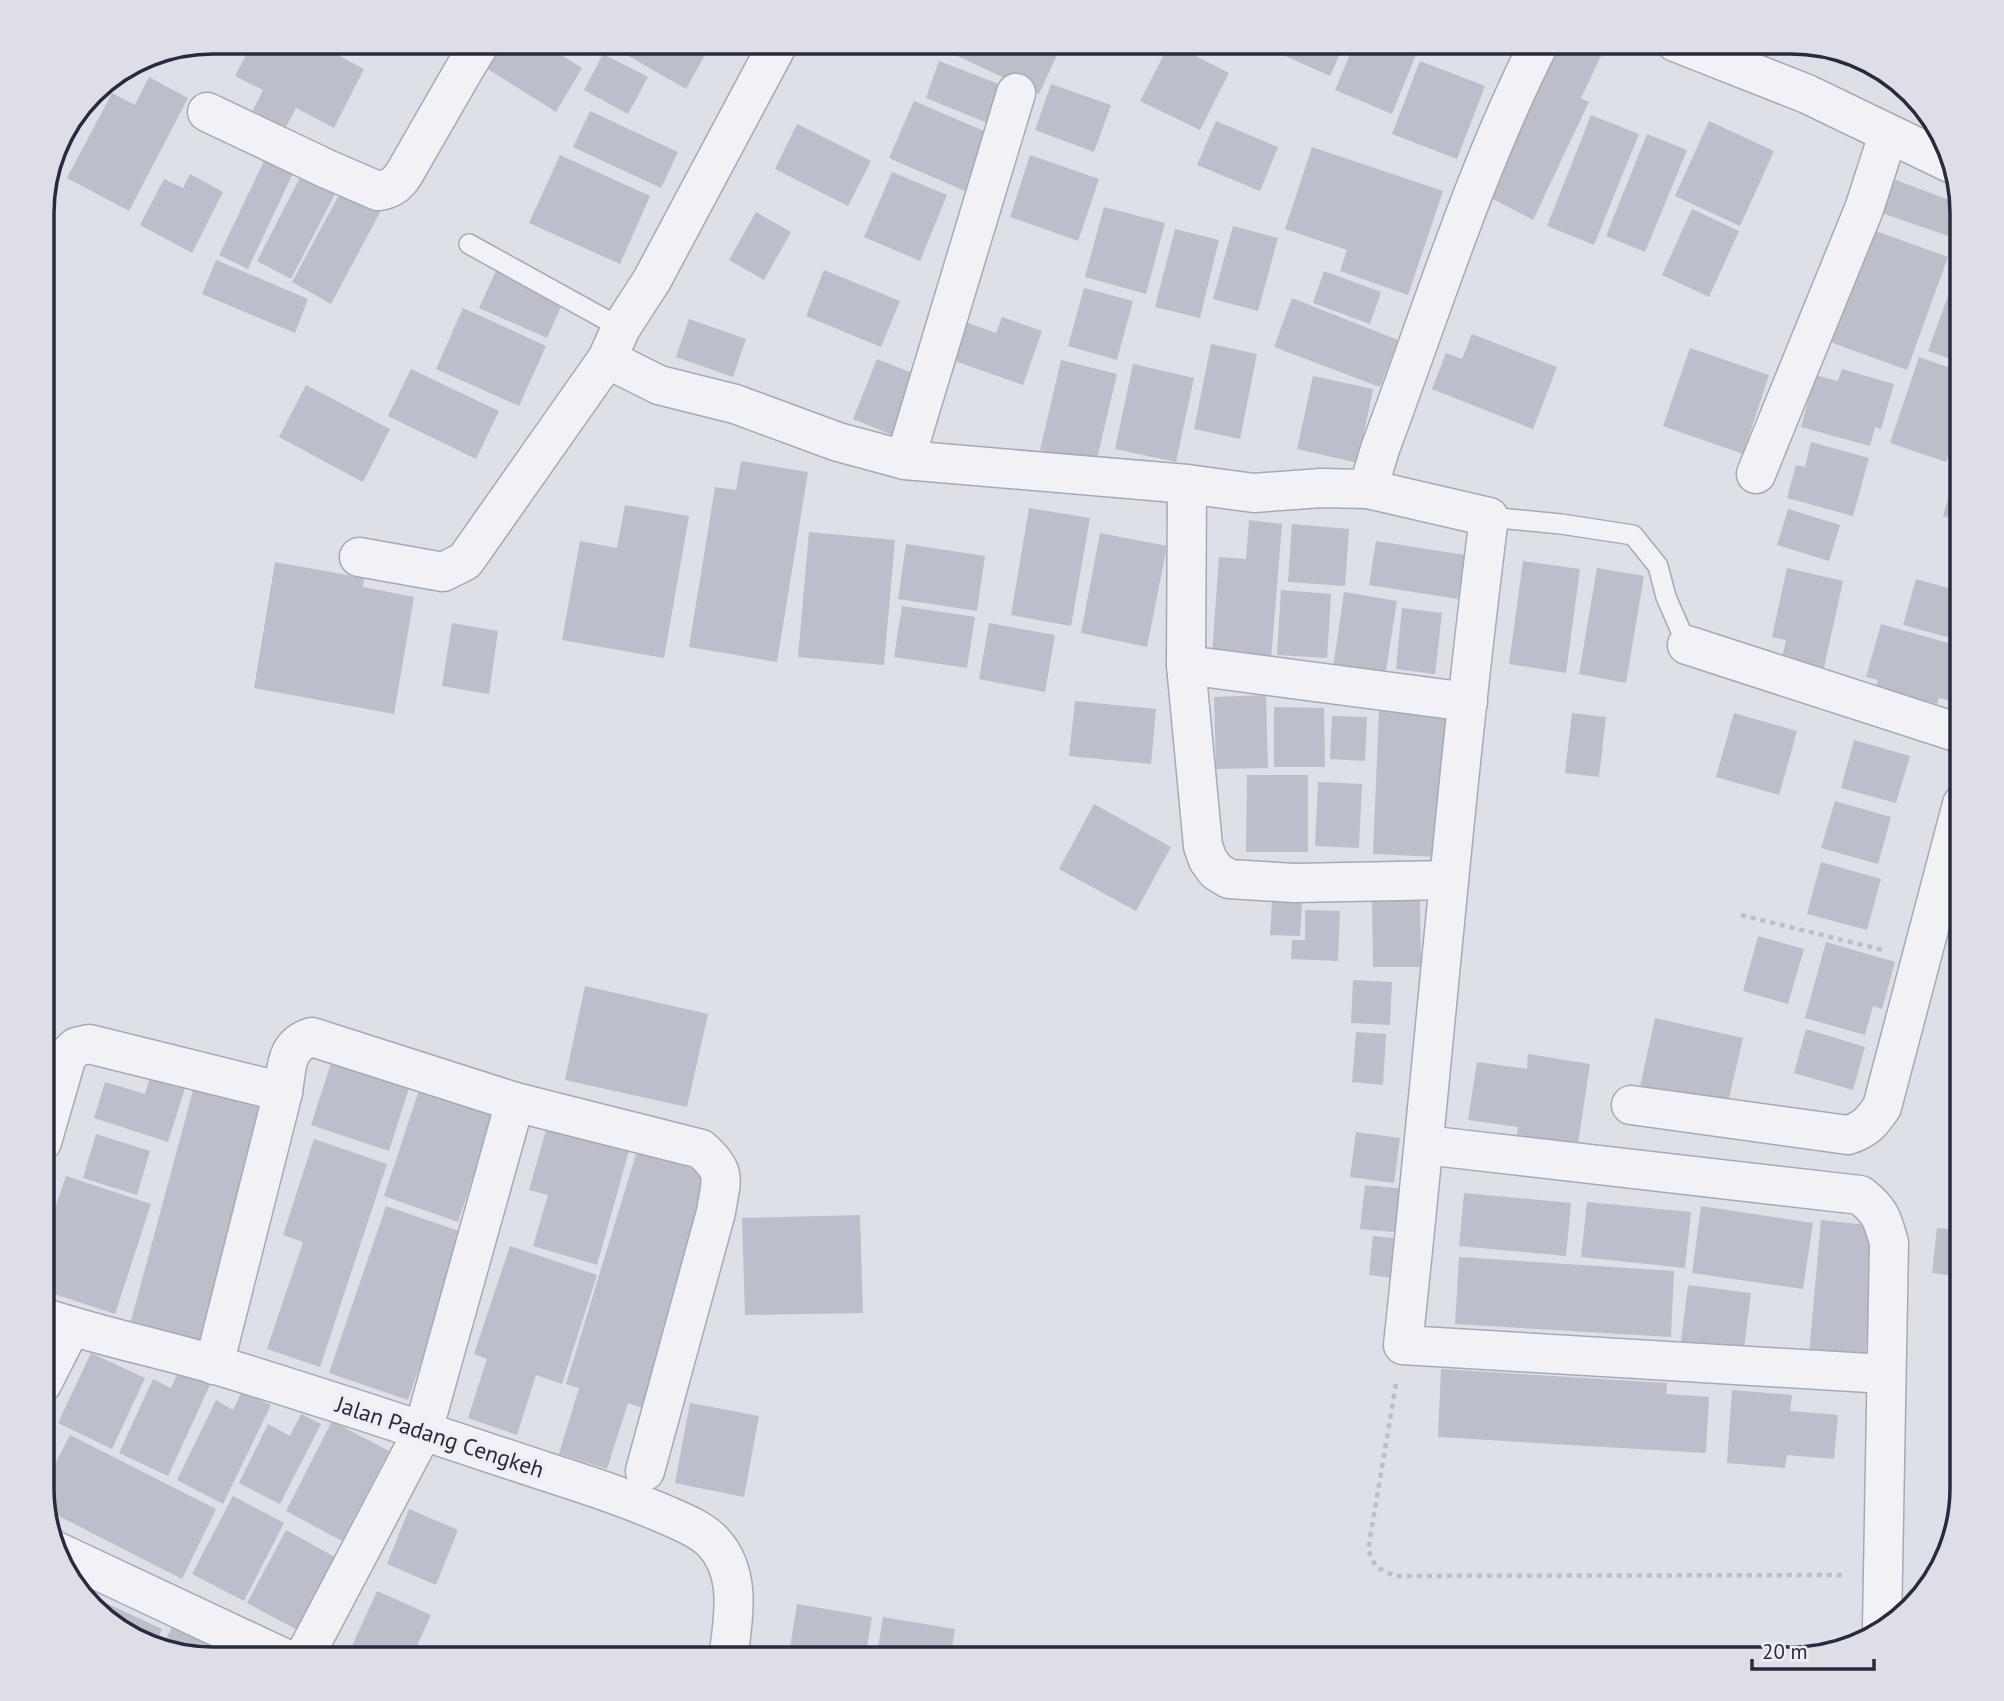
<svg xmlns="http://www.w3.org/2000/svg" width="2004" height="1701" viewBox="0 0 2004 1701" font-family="'PT Sans',sans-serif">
  <rect width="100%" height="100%" fill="#dee0e7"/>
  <g fill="#bcbec9">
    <path d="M253 42H332L328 50 364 69 334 128 296 108 283 133 250 116 263 90 235 76Z"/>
    <path d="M505 42H540L582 68 556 112 488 69Z"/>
    <path d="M564 42H595L587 56Z"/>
    <path d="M613 42H712L686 89 611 46Z"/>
    <path d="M954 42H1063L1039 94 949 52Z"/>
    <path d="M1275 42H1345L1330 76 1272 50Z"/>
    <path d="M1355 42H1421L1392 114 1335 90Z"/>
    <path d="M1549 42H1582L1603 52 1581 98 1589 102 1533 220 1483 194Z"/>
    <path d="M1170 43 1229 73 1200 130 1140 101Z"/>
    <path d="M603 54 648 77 628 114 584 90Z"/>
    <path d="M939 61 1009 88 995 126 926 98Z"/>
    <path d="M1420 61 1485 86 1457 159 1392 134Z"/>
    <path d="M149 77 188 98 129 211 67 178 112 93 135 105Z"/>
    <path d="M1051 84 1111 105 1094 152 1035 130Z"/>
    <path d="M914 101 998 137 974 195 889 158Z"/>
    <path d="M590 111 678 152 661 188 573 147Z"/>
    <path d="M1591 115 1639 134 1594 245 1547 226Z"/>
    <path d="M1216 121 1278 147 1260 191 1197 165Z"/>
    <path d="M1709 121 1774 151 1740 226 1675 196Z"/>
    <path d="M797 124 871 161 848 206 775 169Z"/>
    <path d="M1647 134 1687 150 1645 252 1606 236Z"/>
    <path d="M1312 147 1443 191 1408 295 1340 271 1347 250 1285 229Z"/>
    <path d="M560 155 650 196 620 264 529 223Z"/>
    <path d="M1030 155 1099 179 1078 241 1010 217Z"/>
    <path d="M266 157 294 171 248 269 219 255Z"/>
    <path d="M305 168 339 186 291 279 257 261Z"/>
    <path d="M892 172 947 195 920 261 864 237Z"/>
    <path d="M190 174 223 192 192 253 140 225 164 179 183 188Z"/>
    <path d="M1885 176 1960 204 1962 214 1954 238 1873 210Z"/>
    <path d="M347 180 386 201 331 304 292 282Z"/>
    <path d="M1104 207 1165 223 1146 294 1085 277Z"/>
    <path d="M1692 209 1739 231 1709 297 1662 275Z"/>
    <path d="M756 212 791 232 764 280 729 260Z"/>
    <path d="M1233 226 1278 238 1258 311 1213 299Z"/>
    <path d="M1862 226 1948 257 1907 370 1822 339Z"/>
    <path d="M1175 229 1219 240 1200 318 1155 307Z"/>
    <path d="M1962 257V363L1928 351Z"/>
    <path d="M216 260 308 299 295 333 202 294Z"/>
    <path d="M824 270 900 301 881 347 806 316Z"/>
    <path d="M496 271 563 302 547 338 479 308Z"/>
    <path d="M1324 271 1381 292 1370 324 1313 303Z"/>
    <path d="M1084 288 1133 301 1117 360 1068 346Z"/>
    <path d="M1292 298 1398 340 1380 387 1274 347Z"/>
    <path d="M463 308 546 346 519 406 436 369Z"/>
    <path d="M1002 317 1042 331 1023 385 952 360 965 322 996 333Z"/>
    <path d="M689 319 746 339 733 377 676 357Z"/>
    <path d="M1472 334 1557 367 1533 429 1432 389 1446 353 1462 359Z"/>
    <path d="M1211 344 1257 354 1240 439 1194 429Z"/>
    <path d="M1690 348 1769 375 1743 454 1663 426Z"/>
    <path d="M1919 357 1962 372V428L1961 431 1957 430 1946 462 1890 443Z"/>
    <path d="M877 359 920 376 897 437 853 419Z"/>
    <path d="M1061 360 1117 374 1096 463 1040 450Z"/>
    <path d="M1133 364 1194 378 1176 462 1115 449Z"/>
    <path d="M411 369 499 411 476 459 388 416Z"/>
    <path d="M1842 369 1894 384 1881 429 1875 427 1870 446 1801 427 1815 375 1838 381Z"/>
    <path d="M1313 376 1373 389 1358 463 1297 449Z"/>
    <path d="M306 385 390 429 363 482 279 437Z"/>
    <path d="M1811 442 1869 458 1853 516 1787 498 1796 465 1805 467Z"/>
    <path d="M1961 453H1962V522L1943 516Z"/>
    <path d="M741 461 808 472 777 662 689 647 715 487 736 490Z"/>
    <path d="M625 505 689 516 664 658 562 640 580 541 617 548Z"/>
    <path d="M1029 508 1090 518 1071 626 1011 615Z"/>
    <path d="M1788 509 1840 525 1829 561 1777 545Z"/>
    <path d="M1249 520 1282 524 1271 660 1212 655 1219 557 1246 559Z"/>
    <path d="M1292 524 1349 529 1345 586 1288 582Z"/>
    <path d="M809 532 895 540 884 665 798 657Z"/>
    <path d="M1100 533 1167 546 1147 647 1081 633Z"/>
    <path d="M1376 541 1465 555 1458 599 1369 585Z"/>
    <path d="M906 544 985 556 977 611 898 599Z"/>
    <path d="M1523 561 1580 569 1566 673 1509 664Z"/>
    <path d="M275 562 364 578 363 587 414 597 394 714 254 688Z"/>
    <path d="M1597 568 1644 576 1626 683 1579 674Z"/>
    <path d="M1787 568 1843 581 1822 677 1780 667 1786 640 1772 637Z"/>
    <path d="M1916 579 1962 592V641L1903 625Z"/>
    <path d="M1281 590 1331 594 1327 658 1277 655Z"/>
    <path d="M1344 592 1397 601 1385 677 1333 668Z"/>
    <path d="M902 606 975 617 967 668 894 657Z"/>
    <path d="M1402 608 1442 613 1435 674 1396 669Z"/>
    <path d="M452 623 498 631 489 694 442 686Z"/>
    <path d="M989 623 1055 635 1045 692 979 679Z"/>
    <path d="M1881 624 1962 647V678L1955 702 1939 698 1937 704 1876 687 1878 680 1866 677Z"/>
    <path d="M1266 695 1268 768 1216 769 1214 697Z"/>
    <path d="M1075 701 1156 709 1151 764 1069 756Z"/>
    <path d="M1274 707 1324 708 1325 767H1274Z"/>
    <path d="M1379 709 1446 713 1439 857 1373 854Z"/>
    <path d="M1572 713 1606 717 1599 777 1565 773Z"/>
    <path d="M1734 713 1797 731 1779 795 1716 777Z"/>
    <path d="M1332 716 1367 717 1365 761 1330 759Z"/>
    <path d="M1854 740 1910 756 1896 803 1841 788Z"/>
    <path d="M1247 775H1308V852H1246Z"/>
    <path d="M1318 782 1362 784 1359 848 1315 846Z"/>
    <path d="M1835 801 1891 817 1878 864 1821 848Z"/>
    <path d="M1094 804 1171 847 1136 911 1059 869Z"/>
    <path d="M1821 862 1881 879 1867 930 1807 914Z"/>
    <path d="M1273 886 1303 887 1300 936 1270 935Z"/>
    <path d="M1420 899 1421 967H1373L1372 900Z"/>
    <path d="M1305 910 1340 911 1338 961 1291 959 1292 940H1305Z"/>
    <path d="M1758 936 1804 949 1788 1004 1743 991Z"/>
    <path d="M1826 942 1895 962 1882 1009 1873 1006 1865 1035 1805 1018Z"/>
    <path d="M1353 980 1392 982 1390 1025 1351 1023Z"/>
    <path d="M585 986 708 1014 687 1107 565 1080Z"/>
    <path d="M1655 1018 1743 1038 1727 1107 1640 1087Z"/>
    <path d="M1806 1029 1865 1047 1853 1090 1794 1073Z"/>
    <path d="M1356 1032 1386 1034 1383 1085 1352 1082Z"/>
    <path d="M1528 1054 1590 1064 1577 1150 1516 1141 1518 1127 1468 1120 1477 1062 1527 1069Z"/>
    <path d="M332 1060 410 1085 389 1151 311 1125Z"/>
    <path d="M151 1074 186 1085 168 1142 94 1118 105 1082 145 1094Z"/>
    <path d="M194 1087 270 1109 207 1343 131 1321Z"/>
    <path d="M420 1087 495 1112 458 1222 384 1196Z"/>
    <path d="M548 1123 630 1147 597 1265 533 1246 548 1195 529 1190Z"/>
    <path d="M1356 1132 1400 1138 1394 1183 1350 1177Z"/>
    <path d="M96 1134 150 1151 137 1195 83 1178Z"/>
    <path d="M314 1139 387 1164 320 1367 267 1349 303 1242 283 1235Z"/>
    <path d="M637 1151 713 1175 642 1408 628 1403 607 1469 559 1454 579 1388 566 1384Z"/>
    <path d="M66 1176 151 1204 115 1314 42 1290V1246Z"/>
    <path d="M1365 1185 1407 1189 1404 1233 1360 1229Z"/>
    <path d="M1464 1193 1571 1203 1566 1256 1459 1246Z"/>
    <path d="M1587 1202 1691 1212 1685 1268 1581 1257Z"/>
    <path d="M386 1206 465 1233 408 1400 329 1373Z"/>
    <path d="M1701 1206 1813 1223 1803 1289 1692 1273Z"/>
    <path d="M860 1215 863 1313 745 1315 742 1218Z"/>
    <path d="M1821 1220 1876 1226 1865 1360 1809 1354Z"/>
    <path d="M1937 1228 1962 1231V1277L1932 1273Z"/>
    <path d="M1373 1236 1404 1239 1400 1279 1369 1275Z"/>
    <path d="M510 1246 597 1275 562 1384 536 1375 517 1435 468 1418 487 1359 474 1354Z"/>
    <path d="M1459 1257 1674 1271 1671 1337 1455 1324Z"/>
    <path d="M1688 1285 1751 1293 1743 1356 1680 1349Z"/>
    <path d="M91 1353 145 1378 112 1449 58 1423Z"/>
    <path d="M1441 1369 1667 1383 1666 1394 1709 1397 1706 1453 1438 1437Z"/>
    <path d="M179 1370 210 1385 168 1476 119 1453 153 1379 171 1388Z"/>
    <path d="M1732 1390 1792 1395 1790 1411 1838 1415 1834 1459 1787 1455 1785 1468 1727 1463Z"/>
    <path d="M242 1391 271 1405 223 1504 177 1480 216 1400 233 1410Z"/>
    <path d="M690 1403 759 1416 744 1497 675 1483Z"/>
    <path d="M301 1414 321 1424 280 1504 239 1483 268 1424 290 1436Z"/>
    <path d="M332 1421 389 1451 342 1541 286 1511Z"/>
    <path d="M70 1435 216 1509 182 1579 45 1509 42 1489Z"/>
    <path d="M233 1496 284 1523 244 1601 192 1574Z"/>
    <path d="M409 1509 458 1530 436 1585 387 1564Z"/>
    <path d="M286 1530 342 1561 303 1633 247 1603Z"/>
    <path d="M377 1591 431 1615 411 1659H346Z"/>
    <path d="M82 1592 162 1629 154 1647 148 1646 100 1616Z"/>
    <path d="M797 1604 872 1617 865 1659H788Z"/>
    <path d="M883 1617 955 1629 950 1659H876Z"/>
    <path d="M172 1627 241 1659H213L161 1649Z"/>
  </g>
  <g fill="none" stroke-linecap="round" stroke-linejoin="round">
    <defs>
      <g id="service">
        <path d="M469 244 621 328"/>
        <path d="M1489 517 1561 524 1633 535 1658 566 1666 597 1687 645"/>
      </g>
      <g id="minor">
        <path d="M779 42 652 280 621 328 607 359 659 385 735 404 838 442 905 460 1187 484 1254 493 1321 488 1368 489 1380 449C1431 313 1474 172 1540 42"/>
        <path d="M1675 42 1807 94 1952 164"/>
        <path d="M207 112 327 169 378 191C389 190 398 184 404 174L465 68 481 42"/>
        <path d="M905 460 1016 93"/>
        <path d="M1756 474 1864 209 1888 135"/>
        <path d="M1187 484 1186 665 1203 846 1208 860 1216 871 1229 879 1294 883 1449 880"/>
        <path d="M1368 489 1489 517C1454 792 1433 1069 1403 1345L1885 1374"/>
        <path d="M359 557 443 572 465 561 607 359"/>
        <path d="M1687 645 1962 734"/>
        <path d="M1186 665 1468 702"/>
        <path d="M1631 1105 1848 1135C1866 1129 1871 1123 1882 1107L1962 804"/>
        <path d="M42 1142 67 1056 76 1047 89 1044 283 1092"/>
        <path d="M1425 1145 1860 1195C1880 1210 1883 1220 1889 1243L1882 1627"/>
        <path d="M42 1317C99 1336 158 1348 216 1365 326 1398 435 1435 544 1471 587 1485 631 1499 673 1518 687 1524 703 1531 713 1542 743 1574 733 1621 728 1659"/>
        <path d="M214 1365 283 1092C287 1067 285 1045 312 1037L515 1102 701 1149C728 1173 721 1179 716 1212L645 1471"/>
        <path d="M42 1384 71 1327"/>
        <path d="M56 1551 286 1659"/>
        <path d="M303 1659 423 1431 515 1102"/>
      </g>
    </defs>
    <use href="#service" stroke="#a7aab4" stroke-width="22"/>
    <use href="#minor" stroke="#a7aab4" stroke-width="41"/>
    <g stroke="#bdbec6" stroke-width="4.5" stroke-dasharray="5 5" stroke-linecap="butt">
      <path d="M1741 915 1883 950"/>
      <path d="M1396 1384 1368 1550 1376 1567 1395 1576 1842 1575"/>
    </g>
    <use href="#service" stroke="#f1f1f6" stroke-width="19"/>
    <use href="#minor" stroke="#f1f1f6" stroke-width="38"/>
  </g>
  <g text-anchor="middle" stroke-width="7" stroke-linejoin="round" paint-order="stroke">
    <g font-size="23" fill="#282b3d" stroke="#eeeff5">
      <text transform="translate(440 1437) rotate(18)" y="8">Jalan Padang Cengkeh</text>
    </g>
  </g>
  <path d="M0 0H2004V1701H0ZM213 54H1791A159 159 0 0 1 1950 213V1488A159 159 0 0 1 1791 1647H213A159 159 0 0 1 54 1488V213A159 159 0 0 1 213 54Z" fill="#dedfe6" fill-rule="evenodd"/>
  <path fill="none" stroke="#282b3d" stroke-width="3.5" d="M213 54H1791A159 159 0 0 1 1950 213V1488A159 159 0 0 1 1791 1647H213A159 159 0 0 1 54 1488V213A159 159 0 0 1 213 54Z"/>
  <path d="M1752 1659v10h122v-10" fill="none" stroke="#282b3d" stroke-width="3.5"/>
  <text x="1762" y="1659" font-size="21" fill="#282b3d" stroke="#eeeff5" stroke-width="5" paint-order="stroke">20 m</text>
</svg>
